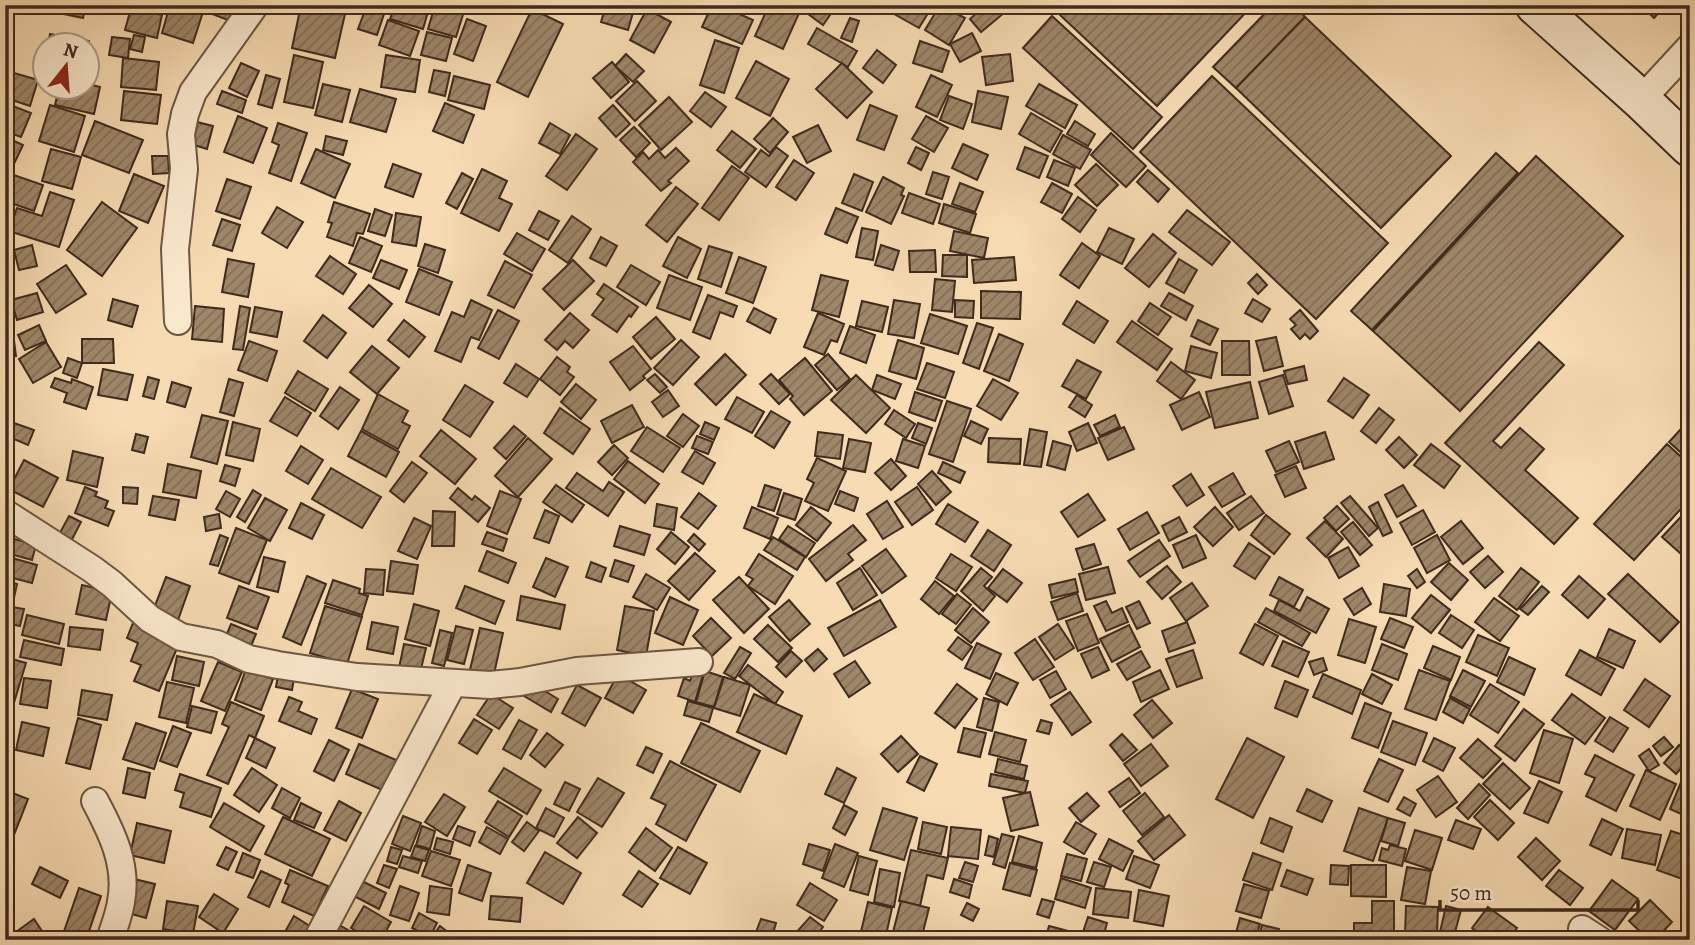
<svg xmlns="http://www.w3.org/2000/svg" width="1695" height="945" viewBox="0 0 1695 945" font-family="Alegreya,serif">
  <defs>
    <pattern id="building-hatch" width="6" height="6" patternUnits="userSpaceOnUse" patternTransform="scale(1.75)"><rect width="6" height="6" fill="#9f876a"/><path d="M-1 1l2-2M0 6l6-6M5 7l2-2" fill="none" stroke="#836f57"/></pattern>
  </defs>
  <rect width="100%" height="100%" fill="#f7dbb2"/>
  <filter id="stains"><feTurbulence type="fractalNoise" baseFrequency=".00286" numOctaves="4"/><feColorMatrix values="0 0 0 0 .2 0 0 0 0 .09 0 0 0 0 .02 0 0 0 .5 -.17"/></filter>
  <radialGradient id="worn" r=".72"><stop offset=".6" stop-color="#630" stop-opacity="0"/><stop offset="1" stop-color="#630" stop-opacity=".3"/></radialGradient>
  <g fill="url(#building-hatch)" stroke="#3f2b1d" stroke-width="2">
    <path d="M56 5H86L83 18 54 12Z"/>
    <path d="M170 5H181L203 12 193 43 162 33Z"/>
    <path d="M216 5H243L236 23 212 14Z"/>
    <path d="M301 5H347L335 58 292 48Z"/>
    <path d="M367 5H387L377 35 358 29Z"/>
    <path d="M395 5H430L423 29 390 19Z"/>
    <path d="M435 5H466L456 37 428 29Z"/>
    <path d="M573 5H600L598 14 572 7Z"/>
    <path d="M606 5H631L630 8 634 9 628 30 601 22Z"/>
    <path d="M712 5H719L753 20 742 44 702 27Z"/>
    <path d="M769 5H787L800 11 783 49 755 36Z"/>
    <path d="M802 5H837L823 25 800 8Z"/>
    <path d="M892 5H933L919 28 889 11Z"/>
    <path d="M940 5 965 18 949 45 925 30Z"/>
    <path d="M976 5H997L1004 13 981 32 970 19 980 10Z"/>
    <path d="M1069 5H1253L1157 106 1060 15Z"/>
    <path d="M1273 5H1294L1305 17 1236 88 1213 67Z"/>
    <path d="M1641 5H1666L1654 18Z"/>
    <path d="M131 8 162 15 157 38 125 30Z"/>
    <path d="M532 9 563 24 528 97 497 82Z"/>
    <path d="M647 9 671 22 654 53 630 40Z"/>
    <path d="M1052 16 1162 117 1133 149 1023 48Z"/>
    <path d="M1305 17 1451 156 1381 228 1236 88Z"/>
    <path d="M850 18 859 21 852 42 841 38Z"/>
    <path d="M467 19 486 26 473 61 454 54Z"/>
    <path d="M388 20 419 31 410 56 379 45Z"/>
    <path d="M817 28 857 51 848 67 808 44Z"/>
    <path d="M427 32 452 38 446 61 421 55Z"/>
    <path d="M972 33 981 51 960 62 950 44Z"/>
    <path d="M50 34 89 41 88 49V46H48Z"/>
    <path d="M134 35 145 37 142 52 130 49Z"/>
    <path d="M112 37 130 39 128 58 109 55Z"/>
    <path d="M715 40 739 48 724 93 700 85Z"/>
    <path d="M920 41 949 51 942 72 913 63Z"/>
    <path d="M877 50 896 65 883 83 863 68Z"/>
    <path d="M626 54 644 71 633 82 615 66Z"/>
    <path d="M1010 54 1013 81 986 85 982 57Z"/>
    <path d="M294 55 323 62 313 108 284 102Z"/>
    <path d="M386 55 420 60 415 92 381 87Z"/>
    <path d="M123 58 159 62 156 90 121 87Z"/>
    <path d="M756 61 789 79 770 116 736 98Z"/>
    <path d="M612 62 629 82 611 98 593 78Z"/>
    <path d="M241 63 259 71 247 97 229 88Z"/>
    <path d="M842 63 872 92 847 118 816 89Z"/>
    <path d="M434 70 450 73 445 96 429 92Z"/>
    <path d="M14 73 38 80 30 106 6 98Z"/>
    <path d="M266 75 280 79 272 108 258 104Z"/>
    <path d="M931 75 952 85 937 117 916 107Z"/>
    <path d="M454 76 490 85 484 109 448 100Z"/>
    <path d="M1212 76 1388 243 1316 319 1140 152Z"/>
    <path d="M637 81 656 101 635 121 616 101Z"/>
    <path d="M88 84 100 87 94 114 55 105 59 88H88Z"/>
    <path d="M323 84 350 90 342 122 315 115Z"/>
    <path d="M1039 84 1077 105 1065 128 1026 106Z"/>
    <path d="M360 89 396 99 386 132 350 122Z"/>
    <path d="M124 91 161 95 157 124 121 120Z"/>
    <path d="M222 91 246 100 242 113 217 104Z"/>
    <path d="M978 91 1008 97 1001 129 972 122Z"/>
    <path d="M705 92 726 107 711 127 690 111Z"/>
    <path d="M949 96 972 104 963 129 940 120Z"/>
    <path d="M669 97 692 122 661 150 639 125Z"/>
    <path d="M5 103 31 113 21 137 5 131Z"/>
    <path d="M445 103 474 115 463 143 433 131Z"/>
    <path d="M50 105 85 116 74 152 39 141Z"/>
    <path d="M613 105 630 124 616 137 599 118Z"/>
    <path d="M870 105 897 116 884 150 857 140Z"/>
    <path d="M1031 113 1062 131 1050 152 1019 134Z"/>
    <path d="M238 116 267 128 253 163 224 152Z"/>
    <path d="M926 116 948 128 934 152 912 139Z"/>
    <path d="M773 118 788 132 770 153 754 139Z"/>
    <path d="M95 121 143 140 129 173 82 155Z"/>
    <path d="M1075 121 1095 134 1088 146 1067 134Z"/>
    <path d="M197 122 213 126 207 149 191 144Z"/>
    <path d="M278 123 307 133 291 181 269 173 279 145 272 142Z"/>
    <path d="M550 123 570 135 560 154 539 143Z"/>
    <path d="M818 125 831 151 807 163 793 137Z"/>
    <path d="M634 127 650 143 636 157 620 140Z"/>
    <path d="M732 131 756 149 740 168 717 150Z"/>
    <path d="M1111 133 1146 166 1126 187 1091 155Z"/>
    <path d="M576 134 597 149 567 190 546 176Z"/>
    <path d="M1063 135 1091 150 1080 169 1053 154Z"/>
    <path d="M326 136 347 141 343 155 323 150Z"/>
    <path d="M5 137 23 145 12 168 5 165Z"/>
    <path d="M963 144 988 155 977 180 952 168Z"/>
    <path d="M776 147 788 156 766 187 745 172 761 150 769 156Z"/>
    <path d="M916 147 929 153 921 170 908 163Z"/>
    <path d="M1025 147 1048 156 1039 178 1017 169Z"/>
    <path d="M676 148 689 161 668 181 671 183 661 191 633 162 643 152 649 159 658 150 665 158Z"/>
    <path d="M51 149 81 157 72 189 42 181Z"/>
    <path d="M316 149 350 164 335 198 301 183Z"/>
    <path d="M1496 153 1518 173 1372 330 1351 311Z"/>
    <path d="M152 156H168L169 173 153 174Z"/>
    <path d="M1536 156 1623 236 1460 411 1373 331Z"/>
    <path d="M794 160 814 173 796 200 776 187Z"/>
    <path d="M1054 160 1075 168 1068 186 1047 177Z"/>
    <path d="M393 164 421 174 413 197 385 187Z"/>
    <path d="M1096 164 1118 185 1097 206 1075 185Z"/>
    <path d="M732 166 749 178 719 220 702 208Z"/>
    <path d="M482 169 507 181 499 198 512 204 499 231 461 213Z"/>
    <path d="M1148 170 1169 189 1158 202 1137 182Z"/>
    <path d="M5 172 43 185 34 211 5 201Z"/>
    <path d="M933 172 949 177 942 199 926 194Z"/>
    <path d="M462 173 473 179 457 209 446 203Z"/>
    <path d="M134 174 164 186 148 223 119 211Z"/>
    <path d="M854 174 873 182 862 211 842 203Z"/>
    <path d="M883 177 904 188 901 195 904 196 891 224 866 212Z"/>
    <path d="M227 179 251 187 240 219 216 211Z"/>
    <path d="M960 183 983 192 975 212 952 204Z"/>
    <path d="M1052 183 1072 194 1062 213 1041 202Z"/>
    <path d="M676 187 698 204 667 242 646 225Z"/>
    <path d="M50 192 74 200 59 247 9 231 17 208 42 216Z"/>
    <path d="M909 193 940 204 933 224 902 213Z"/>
    <path d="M1078 197 1096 210 1080 232 1062 219Z"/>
    <path d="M102 202 137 228 102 276 67 250Z"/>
    <path d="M334 202 370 214 363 234 357 233 353 246 327 237 332 223 328 222Z"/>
    <path d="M944 204 976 214 970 233 939 223Z"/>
    <path d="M277 207 303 222 287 248 262 233Z"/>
    <path d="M836 208 858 217 847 243 825 234Z"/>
    <path d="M375 209 392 215 385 236 368 231Z"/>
    <path d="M1187 210 1230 242 1212 265 1169 232Z"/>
    <path d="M539 211 559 221 548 240 529 230Z"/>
    <path d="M396 213 421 217 416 246 392 242Z"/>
    <path d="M572 216 591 229 568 263 549 250Z"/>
    <path d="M222 219 240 225 232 251 213 245Z"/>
    <path d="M862 228 878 231 873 260 856 257Z"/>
    <path d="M1109 228 1134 239 1122 264 1097 252Z"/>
    <path d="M954 231 988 238 984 258 950 251Z"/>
    <path d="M517 233 545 249 532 271 504 254Z"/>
    <path d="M1153 234 1176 253 1149 287 1125 268Z"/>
    <path d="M360 237 382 246 371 272 349 263Z"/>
    <path d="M601 237 617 246 606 266 590 258Z"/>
    <path d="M678 237 701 249 687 278 663 266Z"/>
    <path d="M5 241 12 244V277L5 280Z"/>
    <path d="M1082 243 1100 256 1079 288 1060 275Z"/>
    <path d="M425 244 445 250 438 273 418 266Z"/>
    <path d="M32 245 37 266 19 270 14 250Z"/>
    <path d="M881 245 899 251 893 270 875 265Z"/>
    <path d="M709 246 732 253 721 287 698 279Z"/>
    <path d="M935 250 936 272H910L909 251Z"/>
    <path d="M943 255H967V277L942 276Z"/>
    <path d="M330 256 356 274 343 294 316 276Z"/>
    <path d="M739 257 766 267 753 303 726 293Z"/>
    <path d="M1014 257 1016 280 974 283 972 260Z"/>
    <path d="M228 259 254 264 248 297 222 292Z"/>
    <path d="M1179 259 1197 270 1184 293 1166 283Z"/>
    <path d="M381 260 407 270 399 289 373 278Z"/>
    <path d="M573 260 594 281 564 310 543 289Z"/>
    <path d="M505 261 532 275 514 308 488 295Z"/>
    <path d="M66 265 86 294 56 313 37 284Z"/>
    <path d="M631 265 660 282 646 305 617 287Z"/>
    <path d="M419 269 452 282 439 315 406 302Z"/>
    <path d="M1257 274 1267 285 1258 294 1248 283Z"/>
    <path d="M669 275 702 287 690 320 657 308Z"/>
    <path d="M821 275 848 281 839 317 812 310Z"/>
    <path d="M935 279 955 281 952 312 932 310Z"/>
    <path d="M604 284 638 307 631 317 629 315 617 332 592 315 604 299 597 294Z"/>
    <path d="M369 285 392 304 373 327 349 308Z"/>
    <path d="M981 291 1021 292 1020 319 981 318Z"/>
    <path d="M37 293 43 312 17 320 11 300Z"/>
    <path d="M1169 293 1193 306 1186 320 1161 306Z"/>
    <path d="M708 295 737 306 733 317 720 312 710 339 693 332Z"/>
    <path d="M113 299 138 306 132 327 108 320Z"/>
    <path d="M1253 299 1270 309 1262 322 1245 313Z"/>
    <path d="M471 300 492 310 479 340 471 337 461 362 435 351 452 312 464 317Z"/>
    <path d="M894 300 920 304 914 338 888 334Z"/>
    <path d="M955 300 974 301 973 318 955 317Z"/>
    <path d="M862 301 888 307 882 332 856 326Z"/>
    <path d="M1077 301 1108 321 1094 343 1063 324Z"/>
    <path d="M1150 303 1171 317 1158 335 1138 321Z"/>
    <path d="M195 306 224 309 222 342 192 339Z"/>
    <path d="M240 306 250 308 243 350 233 349Z"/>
    <path d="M255 307 282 312 277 337 250 332Z"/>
    <path d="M754 308 776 319 770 333 747 321Z"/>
    <path d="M498 310 519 321 499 359 478 348Z"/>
    <path d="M1300 310 1318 331 1310 339 1305 334 1300 339 1291 329 1296 325 1290 319Z"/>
    <path d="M570 313 589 330 573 348 565 341 557 350 545 340Z"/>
    <path d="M818 313 844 324 837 342 831 340 824 355 804 347Z"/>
    <path d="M930 314 967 326 958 354 921 343Z"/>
    <path d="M323 315 346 333 327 358 304 341Z"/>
    <path d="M656 317 675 339 651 359 633 337Z"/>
    <path d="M404 320 425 337 409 357 388 340Z"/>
    <path d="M1198 320 1218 329 1210 345 1191 336Z"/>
    <path d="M1132 321 1172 349 1157 370 1117 342Z"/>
    <path d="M977 323 993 328 979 369 963 363Z"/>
    <path d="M12 325 16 356 5 357V326Z"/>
    <path d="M39 325 46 341 25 350 18 335Z"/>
    <path d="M850 326 875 335 866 363 840 353Z"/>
    <path d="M999 334 1023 344 1009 381 984 371Z"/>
    <path d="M1276 337 1283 366 1264 371 1256 341Z"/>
    <path d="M82 339H113L114 363H82Z"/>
    <path d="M681 340 699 357 673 385 654 368Z"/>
    <path d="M898 340 924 348 916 379 889 371Z"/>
    <path d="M249 341 277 351 267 381 238 370Z"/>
    <path d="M1222 341H1249L1250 375H1222Z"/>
    <path d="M46 342 61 367 33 383 19 359Z"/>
    <path d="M1539 342 1564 365 1493 441 1501 448 1520 428 1544 449 1525 470 1578 518 1554 544 1445 443Z"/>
    <path d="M372 346 399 368 377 394 350 372Z"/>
    <path d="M633 346 651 369 643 376 645 378 630 390 610 362Z"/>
    <path d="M1191 346 1217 353 1211 378 1185 371Z"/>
    <path d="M725 354 746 375 716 405 695 384Z"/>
    <path d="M828 354 850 379 837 390 815 365Z"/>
    <path d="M557 357 570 367 567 372 574 377 560 395 540 379Z"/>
    <path d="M68 358 82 363 77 378 63 373Z"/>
    <path d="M805 358 832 391 804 415 790 399 793 396 779 380Z"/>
    <path d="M1077 360 1101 372 1086 399 1062 386Z"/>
    <path d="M1171 362 1195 380 1181 399 1157 381Z"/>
    <path d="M927 363 954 372 945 398 917 389Z"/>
    <path d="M516 364 539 379 527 397 504 383Z"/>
    <path d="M1304 366 1307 380 1288 384 1284 371Z"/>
    <path d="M103 369 133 375 127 400 98 395Z"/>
    <path d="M298 371 328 389 315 411 285 393Z"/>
    <path d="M655 374 667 387 660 393 647 380Z"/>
    <path d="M771 374 790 394 779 404 760 384Z"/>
    <path d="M856 375 890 408 866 433 831 400Z"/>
    <path d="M877 375 901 384 895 399 872 390Z"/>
    <path d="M1283 375 1293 406 1269 414 1259 382Z"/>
    <path d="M148 377 159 380 154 399 143 396Z"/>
    <path d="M55 378 71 383 72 379 93 387 86 409 64 402 67 393 51 387Z"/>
    <path d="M1344 378 1369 395 1353 418 1328 401Z"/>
    <path d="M229 379 243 383 234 416 220 412Z"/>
    <path d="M993 379 1018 393 1001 420 977 406Z"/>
    <path d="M172 382 191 388 185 407 167 402Z"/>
    <path d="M1250 382 1258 418 1215 428 1206 392Z"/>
    <path d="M576 384 596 400 581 419 561 402Z"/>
    <path d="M465 385 493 402 470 437 443 420Z"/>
    <path d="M340 387 359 400 338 429 320 416Z"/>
    <path d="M668 390 679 406 663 417 652 402Z"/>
    <path d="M915 392 942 401 935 421 909 412Z"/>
    <path d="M1199 392 1210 417 1182 430 1170 405Z"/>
    <path d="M378 394 408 411 402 422 410 426 398 449 362 429Z"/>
    <path d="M1077 395 1092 405 1085 417 1069 407Z"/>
    <path d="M285 397 311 413 297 436 270 421Z"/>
    <path d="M737 397 764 412 752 433 725 419Z"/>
    <path d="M947 401 971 409 953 462 929 454Z"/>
    <path d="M632 405 644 427 612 443 601 421Z"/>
    <path d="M560 408 590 429 573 454 544 433Z"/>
    <path d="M1379 408 1394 420 1376 443 1361 431Z"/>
    <path d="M894 410 915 424 906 438 885 424Z"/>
    <path d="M771 411 790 422 774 448 755 436Z"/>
    <path d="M683 414 699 426 683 447 667 436Z"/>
    <path d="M202 415 228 421 217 464 191 457Z"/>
    <path d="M1115 415 1120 427 1100 436 1094 425Z"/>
    <path d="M1690 419V461L1669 442Z"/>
    <path d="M971 421 988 429 981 444 964 436Z"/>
    <path d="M233 422 260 429 253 461 226 455Z"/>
    <path d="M705 422 719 428 714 440 700 434Z"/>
    <path d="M14 423 34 430 28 445 9 437Z"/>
    <path d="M918 423 932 428 926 444 912 438Z"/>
    <path d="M1088 423 1097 443 1077 451 1069 432Z"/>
    <path d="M514 426 526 436 506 459 494 448Z"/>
    <path d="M647 427 680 448 663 472 631 451Z"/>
    <path d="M1124 427 1134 449 1108 460 1098 438Z"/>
    <path d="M1030 429 1047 432 1041 467 1024 465Z"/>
    <path d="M441 430 476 459 455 484 420 456Z"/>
    <path d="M361 431 399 452 386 477 348 456Z"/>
    <path d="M818 432 843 435 840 459 815 456Z"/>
    <path d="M1325 432 1334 459 1304 469 1295 442Z"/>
    <path d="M136 434 148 437 144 453 132 450Z"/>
    <path d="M697 436 713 442 708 454 692 448Z"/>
    <path d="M1399 437 1417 455 1404 468 1386 450Z"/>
    <path d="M528 438 552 459 518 497 495 476Z"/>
    <path d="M989 438 1021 439 1020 464 988 462Z"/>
    <path d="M849 439 871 443 865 472 843 468Z"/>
    <path d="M903 439 925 446 918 468 896 461Z"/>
    <path d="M1053 441 1071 446 1065 470 1047 465Z"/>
    <path d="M1289 441 1299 462 1276 472 1266 451Z"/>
    <path d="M1431 444 1460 466 1444 488 1414 465Z"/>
    <path d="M1667 444 1690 465V499L1634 560 1594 524Z"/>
    <path d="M614 445 628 458 612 475 598 462Z"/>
    <path d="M301 446 323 460 308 484 286 471Z"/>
    <path d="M73 451 103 458 97 487 67 480Z"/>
    <path d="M695 451 715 463 703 484 682 472Z"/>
    <path d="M817 458 846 471 828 511 805 501 814 483 807 479Z"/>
    <path d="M891 459 906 476 891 490 875 473Z"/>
    <path d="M24 460 58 478 43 507 9 489Z"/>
    <path d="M628 461 659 484 645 503 614 479Z"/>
    <path d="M412 462 427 473 404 502 390 491Z"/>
    <path d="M943 462 965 472 960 483 938 473Z"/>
    <path d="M168 464 201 471 196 498 163 492Z"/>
    <path d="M225 465 240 469 235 486 220 481Z"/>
    <path d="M1296 466 1306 488 1285 497 1275 475Z"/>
    <path d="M331 468 381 497 362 528 312 499Z"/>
    <path d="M932 471 951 492 936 505 918 484Z"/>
    <path d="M577 473 603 491 609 482 624 492 608 516 566 488Z"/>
    <path d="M1233 473 1245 494 1222 507 1209 487Z"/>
    <path d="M1191 474 1204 495 1187 506 1173 486Z"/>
    <path d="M556 485 584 505 572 522 543 502Z"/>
    <path d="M765 485 781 490 774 511 758 506Z"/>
    <path d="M1403 485 1416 506 1397 517 1385 495Z"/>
    <path d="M85 487 97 492 95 496 108 501 105 508 114 511 108 526 75 513Z"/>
    <path d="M123 487 138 488 137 504 123 503Z"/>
    <path d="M917 487 933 510 912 525 895 502Z"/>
    <path d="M458 488 472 500 475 496 490 508 478 522 450 498Z"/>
    <path d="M253 490 261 495 245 522 237 517Z"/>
    <path d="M226 491 240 499 230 517 216 509Z"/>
    <path d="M500 491 521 499 507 534 487 526Z"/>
    <path d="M840 491 858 498 854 511 835 504Z"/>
    <path d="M699 493 716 506 698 529 681 517Z"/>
    <path d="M784 493 802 499 795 520 777 514Z"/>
    <path d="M1088 494 1105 520 1078 537 1061 512Z"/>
    <path d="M153 496 179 500 175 520 149 515Z"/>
    <path d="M1251 496 1264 513 1239 530 1227 513Z"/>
    <path d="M1350 496 1378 528 1369 536 1341 503Z"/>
    <path d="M265 498 287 510 270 541 248 528Z"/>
    <path d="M887 501 903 527 883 539 867 514Z"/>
    <path d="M1378 502 1392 532 1383 536 1369 507Z"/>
    <path d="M301 503 324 515 312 539 289 528Z"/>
    <path d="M657 504 677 508 674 530 654 526Z"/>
    <path d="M948 504 978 522 965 542 936 524Z"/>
    <path d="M1337 506 1349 519 1336 531 1324 518Z"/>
    <path d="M752 507 778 518 770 539 744 528Z"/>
    <path d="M811 507 831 523 817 541 796 525Z"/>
    <path d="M1215 507 1233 527 1213 546 1194 527Z"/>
    <path d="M1690 507V562L1662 537Z"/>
    <path d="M545 510 559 516 549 543 534 538Z"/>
    <path d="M1423 510 1435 532 1412 545 1400 523Z"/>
    <path d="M433 511 455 512 454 546H432Z"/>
    <path d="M1147 512 1159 533 1130 550 1118 529Z"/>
    <path d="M219 514 221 528 206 531 204 517Z"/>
    <path d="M1266 515 1290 534 1274 554 1251 535Z"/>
    <path d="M69 516 81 522 66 551 54 544Z"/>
    <path d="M1179 517 1187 532 1169 541 1162 526Z"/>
    <path d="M414 518 431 526 417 559 398 551Z"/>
    <path d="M1325 521 1343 539 1326 557 1307 538Z"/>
    <path d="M1461 521 1483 548 1463 564 1441 537Z"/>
    <path d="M1353 522 1372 545 1360 555 1341 532Z"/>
    <path d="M853 525 866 540 848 554 853 560 826 581 809 559Z"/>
    <path d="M620 526 650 535 644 555 614 546Z"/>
    <path d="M788 526 815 543 806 557 779 539Z"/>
    <path d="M236 528 267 540 249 584 219 573Z"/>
    <path d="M988 530 1011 545 994 571 971 556Z"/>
    <path d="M487 532 507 539 503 551 482 544Z"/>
    <path d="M671 532 689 547 675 564 657 549Z"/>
    <path d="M694 534 705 544 699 551 688 541Z"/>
    <path d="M220 535 228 538 218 566 210 564Z"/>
    <path d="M1196 535 1206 558 1183 568 1173 545Z"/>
    <path d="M1437 535 1450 560 1427 573 1414 548Z"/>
    <path d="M773 537 805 557 797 570 764 550Z"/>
    <path d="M11 538 36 545 32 560 7 553Z"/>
    <path d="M1159 540 1170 556 1140 577 1128 561Z"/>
    <path d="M1249 543 1270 557 1255 579 1234 566Z"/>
    <path d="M1094 544 1101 564 1083 570 1076 549Z"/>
    <path d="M1348 547 1359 566 1339 578 1328 558Z"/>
    <path d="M886 549 906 576 882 593 862 566Z"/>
    <path d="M487 551 516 563 508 583 479 571Z"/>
    <path d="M695 553 715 571 689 600 668 581Z"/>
    <path d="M759 554 793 576 775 604 748 586 753 579 746 575Z"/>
    <path d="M951 554 972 567 956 591 936 578Z"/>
    <path d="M5 556 37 565 32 583 5 576Z"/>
    <path d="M1488 556 1503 572 1485 588 1470 572Z"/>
    <path d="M264 557 285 562 278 592 257 587Z"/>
    <path d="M546 558 568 567 555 597 533 587Z"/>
    <path d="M615 560 634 566 628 582 610 576Z"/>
    <path d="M391 561 418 565 413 594 387 591Z"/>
    <path d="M591 562 606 568 601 582 586 577Z"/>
    <path d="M1449 563 1468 580 1451 600 1431 582Z"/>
    <path d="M1167 566 1181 582 1162 599 1147 582Z"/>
    <path d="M1108 567 1115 593 1086 600 1079 574Z"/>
    <path d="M860 568 877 595 853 610 837 583Z"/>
    <path d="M981 568 992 577 984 586 995 596 983 611 961 591Z"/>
    <path d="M1521 568 1539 582 1517 610 1499 596Z"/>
    <path d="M366 569 385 570 383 595 364 593Z"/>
    <path d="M1003 569 1022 583 1007 602 988 588Z"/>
    <path d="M1417 569 1425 582 1417 588 1408 576Z"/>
    <path d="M646 574 670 588 657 610 633 597Z"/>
    <path d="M1628 574 1679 622 1660 642 1608 594Z"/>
    <path d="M307 576 326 584 301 645 283 637Z"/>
    <path d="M1579 576 1605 599 1588 618 1562 595Z"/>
    <path d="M166 577 190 586 178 620 153 611Z"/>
    <path d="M739 577 769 609 744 633 713 600Z"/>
    <path d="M1279 577 1303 590 1294 607 1270 595Z"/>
    <path d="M1075 579 1078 592 1052 598 1049 585Z"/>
    <path d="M333 580 360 589 359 593 368 596 362 615 325 603Z"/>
    <path d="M5 581 17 584 12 607 24 609 20 626 5 623Z"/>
    <path d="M935 581 954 596 939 614 921 599Z"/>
    <path d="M1192 583 1208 606 1186 621 1170 598Z"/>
    <path d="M1384 584 1410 589 1406 616 1380 612Z"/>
    <path d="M82 585 112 592 106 620 76 614Z"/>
    <path d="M239 586 269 597 257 629 227 618Z"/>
    <path d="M465 586 504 601 495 624 456 608Z"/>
    <path d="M1542 586 1549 592 1528 615 1520 609Z"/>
    <path d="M1362 588 1371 604 1354 615 1344 599Z"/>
    <path d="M1077 593 1083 611 1058 620 1051 602Z"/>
    <path d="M957 594 971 605 956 624 942 614Z"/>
    <path d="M1431 595 1450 610 1431 633 1412 618Z"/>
    <path d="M521 596 565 605 560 629 517 620Z"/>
    <path d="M670 597 698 610 683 645 655 633Z"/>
    <path d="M1307 597 1329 609 1316 633 1274 611 1279 600 1300 611Z"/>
    <path d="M1494 598 1519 616 1500 641 1475 622Z"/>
    <path d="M789 600 810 624 790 641 769 617Z"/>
    <path d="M880 600 896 627 844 656 828 628Z"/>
    <path d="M1106 601 1112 613 1122 608 1128 622 1106 631 1094 606Z"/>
    <path d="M1139 601 1150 623 1137 629 1126 607Z"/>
    <path d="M414 604 439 611 430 646 405 639Z"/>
    <path d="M325 606 362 617 347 664 310 653Z"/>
    <path d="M625 606 654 611 646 656 617 650Z"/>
    <path d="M973 608 989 622 971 643 955 630Z"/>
    <path d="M1266 608 1310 633 1302 646 1258 622Z"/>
    <path d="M1087 614 1099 643 1078 651 1066 621Z"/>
    <path d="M27 615 64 624 59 644 22 635Z"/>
    <path d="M1451 615 1474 630 1462 648 1439 633Z"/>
    <path d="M711 618 731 638 712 656 693 636Z"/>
    <path d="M1390 618 1413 627 1404 648 1381 639Z"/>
    <path d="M1349 619 1376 627 1365 663 1338 655Z"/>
    <path d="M372 622 398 627 393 654 367 649Z"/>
    <path d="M1187 622 1195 643 1169 652 1162 631Z"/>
    <path d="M133 623 180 641 159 691 134 681 141 665 131 661 138 643 127 638Z"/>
    <path d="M231 624 256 634 247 656 222 646Z"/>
    <path d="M1058 624 1074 648 1055 660 1039 637Z"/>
    <path d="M1255 624 1278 636 1263 665 1240 653Z"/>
    <path d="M768 625 792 648 778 662 754 639Z"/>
    <path d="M1129 625 1140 647 1112 662 1100 639Z"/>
    <path d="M456 626 473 630 464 664 447 660Z"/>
    <path d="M70 627 103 630 100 650 68 646Z"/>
    <path d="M480 628 503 633 492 683 468 678Z"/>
    <path d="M1609 629 1635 641 1623 668 1597 657Z"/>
    <path d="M440 630 452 633 444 666 432 663Z"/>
    <path d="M1478 635 1509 648 1497 676 1466 662Z"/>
    <path d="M958 637 972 647 962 660 948 650Z"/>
    <path d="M1035 639 1054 667 1033 680 1015 653Z"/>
    <path d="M24 640 64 649 61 665 20 657Z"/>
    <path d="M1283 641 1309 652 1298 677 1272 666Z"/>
    <path d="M977 643 1001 654 990 679 965 668Z"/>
    <path d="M404 644 426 648 420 673 399 668Z"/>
    <path d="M1382 644 1407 654 1398 680 1372 670Z"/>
    <path d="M1433 646 1460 657 1451 680 1424 668Z"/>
    <path d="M740 647 751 653 735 679 724 673Z"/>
    <path d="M1098 647 1109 670 1092 678 1081 654Z"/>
    <path d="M818 649 827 659 814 671 805 660Z"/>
    <path d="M1193 650 1202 678 1177 687 1166 659Z"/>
    <path d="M1580 650 1615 669 1601 695 1566 675Z"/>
    <path d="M791 651 802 661 786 677 776 667Z"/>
    <path d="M1141 651 1150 667 1127 680 1117 664Z"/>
    <path d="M177 656 204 662 199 686 172 680Z"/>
    <path d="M5 657 26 663 13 706 5 703Z"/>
    <path d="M1509 657 1535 669 1524 695 1497 682Z"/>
    <path d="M1323 658 1327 670 1314 675 1309 662Z"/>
    <path d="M855 661 870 683 849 697 834 674Z"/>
    <path d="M218 662 242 672 225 711 201 701Z"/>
    <path d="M748 665 783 692 775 704 739 676Z"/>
    <path d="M246 669 273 679 261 710 235 700Z"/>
    <path d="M695 669 704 671 695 702 678 696 684 678 690 681Z"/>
    <path d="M279 670 295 673 292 690 276 687Z"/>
    <path d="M1160 670 1169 689 1141 702 1133 682Z"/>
    <path d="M1419 670 1450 681 1436 720 1405 709Z"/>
    <path d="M1463 670 1485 681 1471 707 1450 696Z"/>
    <path d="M705 671 723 677 714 707 696 702Z"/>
    <path d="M1056 671 1066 689 1050 698 1040 680Z"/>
    <path d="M996 673 1018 683 1007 705 986 694Z"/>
    <path d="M618 674 646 690 633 713 605 698Z"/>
    <path d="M1323 674 1361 690 1352 714 1313 697Z"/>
    <path d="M1372 674 1392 685 1382 704 1362 694Z"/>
    <path d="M724 677 750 685 740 716 714 708Z"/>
    <path d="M24 678 51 681 47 708 20 704Z"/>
    <path d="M1645 679 1670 696 1649 727 1624 710Z"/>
    <path d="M1285 681 1308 690 1297 717 1275 708Z"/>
    <path d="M167 682 194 688 186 723 159 717Z"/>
    <path d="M532 683 558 699 551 712 524 696Z"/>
    <path d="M957 684 977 699 955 728 935 713Z"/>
    <path d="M1490 684 1519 702 1498 733 1470 715Z"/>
    <path d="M577 685 601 698 585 726 562 713Z"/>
    <path d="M352 689 378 699 362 738 336 728Z"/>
    <path d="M82 690 112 695 107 720 78 715Z"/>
    <path d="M1070 692 1091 722 1072 735 1051 705Z"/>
    <path d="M491 694 513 708 499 729 477 715Z"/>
    <path d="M754 694 802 716 786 754 737 732Z"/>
    <path d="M1572 694 1605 718 1585 744 1552 720Z"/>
    <path d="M289 697 302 702 298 711 317 719 311 734 279 721Z"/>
    <path d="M984 698 999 702 992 731 977 727Z"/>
    <path d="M1450 698 1470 709 1463 723 1443 712Z"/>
    <path d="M1152 700 1172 723 1153 738 1134 715Z"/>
    <path d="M688 701 713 708 709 722 684 715Z"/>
    <path d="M231 702 264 716 255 738 249 735 228 784 207 775 229 727 222 724Z"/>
    <path d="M1365 703 1391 713 1378 748 1352 738Z"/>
    <path d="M192 706 217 712 211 733 187 727Z"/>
    <path d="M1524 709 1544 724 1515 761 1495 746Z"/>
    <path d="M1610 717 1628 728 1613 752 1595 741Z"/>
    <path d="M78 718 101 725 90 769 66 763Z"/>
    <path d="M474 719 492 730 477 754 459 743Z"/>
    <path d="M519 720 537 730 521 759 503 749Z"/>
    <path d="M1041 720 1052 723 1049 734 1037 731Z"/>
    <path d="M1393 721 1427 733 1415 765 1381 752Z"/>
    <path d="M5 722H10L11 756 5 757Z"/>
    <path d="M22 722 49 728 43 756 16 750Z"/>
    <path d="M136 723 166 733 154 769 123 759Z"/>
    <path d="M701 723 760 751 740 792 681 763Z"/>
    <path d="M173 726 191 733 177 767 160 761Z"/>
    <path d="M964 728 986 733 980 757 958 752Z"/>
    <path d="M1544 730 1573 739 1559 783 1530 773Z"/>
    <path d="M995 732 1026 740 1020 762 989 754Z"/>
    <path d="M547 733 563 745 545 767 530 755Z"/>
    <path d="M1122 734 1137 750 1123 761 1110 745Z"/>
    <path d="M901 736 918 754 898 772 881 754Z"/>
    <path d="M1664 737 1673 747 1661 756 1653 746Z"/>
    <path d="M255 738 275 748 266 768 246 758Z"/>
    <path d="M1247 738 1284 757 1253 818 1216 799Z"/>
    <path d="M1434 738 1455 748 1443 771 1423 761Z"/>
    <path d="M1478 739 1501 759 1483 778 1460 758Z"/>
    <path d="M329 740 349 750 334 781 314 771Z"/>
    <path d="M359 744 403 763 389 793 346 774Z"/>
    <path d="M1151 744 1168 766 1141 786 1124 764Z"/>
    <path d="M1679 745 1690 755V758L1676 774 1664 763Z"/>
    <path d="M646 747 662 754 653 773 637 765Z"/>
    <path d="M1649 749 1659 765 1649 771 1639 756Z"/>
    <path d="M1595 755 1634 775 1616 811 1586 796 1595 778 1585 774Z"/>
    <path d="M920 756 937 764 924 791 907 782Z"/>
    <path d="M998 759 1027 766 1024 779 995 772Z"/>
    <path d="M1379 759 1403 770 1388 802 1364 791Z"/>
    <path d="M670 761 716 785 686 841 656 824 666 805 651 798Z"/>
    <path d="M1503 763 1530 788 1510 809 1483 784Z"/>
    <path d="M128 768 150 773 145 798 123 793Z"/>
    <path d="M252 768 277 785 259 812 234 795Z"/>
    <path d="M504 768 541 790 527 814 489 791Z"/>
    <path d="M837 768 856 778 844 803 825 794Z"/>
    <path d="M1646 770 1676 784 1660 820 1630 806Z"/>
    <path d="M180 774 221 788 211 817 180 807 184 793 175 790Z"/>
    <path d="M991 774 1028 781 1025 793 989 786Z"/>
    <path d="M1438 776 1457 802 1436 817 1417 790Z"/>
    <path d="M598 778 624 793 602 827 577 812Z"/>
    <path d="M1129 778 1140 793 1120 807 1109 792Z"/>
    <path d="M1539 781 1562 792 1548 823 1524 813Z"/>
    <path d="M565 782 580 789 569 811 554 804Z"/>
    <path d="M1681 782 1690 786V818L1670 809Z"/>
    <path d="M1479 784 1490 795 1468 819 1457 808Z"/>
    <path d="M282 788 300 798 290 818 272 808Z"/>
    <path d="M1307 789 1332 801 1322 822 1297 811Z"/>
    <path d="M5 790 28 799 10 845 5 843Z"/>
    <path d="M1030 792 1038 825 1011 831 1003 798Z"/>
    <path d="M1087 793 1099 806 1081 822 1069 808Z"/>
    <path d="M1145 793 1164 817 1142 835 1123 811Z"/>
    <path d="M444 794 465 807 447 836 425 822Z"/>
    <path d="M1404 797 1416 804 1410 816 1397 809Z"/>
    <path d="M1490 800 1514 823 1498 840 1474 817Z"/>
    <path d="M339 801 361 813 346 841 324 830Z"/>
    <path d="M498 801 522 816 509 837 485 822Z"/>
    <path d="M224 803 264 826 250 851 210 827Z"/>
    <path d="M301 803 321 813 314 828 294 820Z"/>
    <path d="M844 805 857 812 845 835 833 828Z"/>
    <path d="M546 808 564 818 554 837 536 828Z"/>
    <path d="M883 808 917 818 904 860 870 850Z"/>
    <path d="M1359 808 1388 818 1373 861 1344 851Z"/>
    <path d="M1169 815 1185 835 1154 860 1138 841Z"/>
    <path d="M403 816 421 823 410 851 392 844Z"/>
    <path d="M283 817 330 839 312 876 265 854Z"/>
    <path d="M578 817 597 833 577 858 557 843Z"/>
    <path d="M1270 818 1292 827 1283 852 1261 843Z"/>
    <path d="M1388 818 1405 823 1398 846 1381 841Z"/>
    <path d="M1602 819 1623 829 1611 855 1590 845Z"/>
    <path d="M1456 820 1481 829 1473 849 1448 840Z"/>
    <path d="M527 822 539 831 524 851 512 842Z"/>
    <path d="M923 822 947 827 941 854 918 849Z"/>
    <path d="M1076 822 1096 834 1084 854 1064 842Z"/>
    <path d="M137 823 171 831 164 863 130 855Z"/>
    <path d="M422 826 435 831 430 849 416 845Z"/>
    <path d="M458 826 475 832 470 846 453 839Z"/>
    <path d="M487 827 508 839 500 854 479 842Z"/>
    <path d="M951 827 981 830 978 859 948 856Z"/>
    <path d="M646 828 672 848 655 871 629 852Z"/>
    <path d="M1627 829 1661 835 1655 865 1622 858Z"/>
    <path d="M1415 830 1442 838 1432 870 1405 861Z"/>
    <path d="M1671 831 1690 837V866L1685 880 1657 870Z"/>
    <path d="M1002 834 1014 837 1005 868 993 864Z"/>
    <path d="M989 836 998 839 994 857 985 855Z"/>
    <path d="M1019 836 1042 843 1036 868 1012 862Z"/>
    <path d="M437 838 453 842 450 854 434 849Z"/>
    <path d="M1536 838 1560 861 1542 880 1518 857Z"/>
    <path d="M1109 839 1133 851 1123 871 1099 859Z"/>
    <path d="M809 844 830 850 823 871 803 864Z"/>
    <path d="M835 844 858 853 844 887 822 878Z"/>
    <path d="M1390 845 1406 849 1402 866 1379 860 1382 848 1388 850Z"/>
    <path d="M415 846 429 850 425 861 411 857Z"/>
    <path d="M226 847 237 852 228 870 217 865Z"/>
    <path d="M391 847 402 850 397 864 387 861Z"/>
    <path d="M678 847 707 863 690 894 660 878Z"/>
    <path d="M911 850 948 858 943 879 927 875 920 906 899 901Z"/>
    <path d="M431 851 460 860 451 886 422 876Z"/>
    <path d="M545 852 581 873 563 904 527 883Z"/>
    <path d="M243 853 260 860 253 878 236 872Z"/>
    <path d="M1253 853 1281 863 1272 890 1243 880Z"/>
    <path d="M1067 854 1087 859 1081 881 1061 876Z"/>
    <path d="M403 856 422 861 418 873 399 867Z"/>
    <path d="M859 856 877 861 868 895 850 890Z"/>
    <path d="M1134 856 1159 865 1150 888 1126 879Z"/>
    <path d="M965 862 978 866 973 882 959 878Z"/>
    <path d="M1094 862 1111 867 1104 887 1087 882Z"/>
    <path d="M1010 863 1037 870 1030 896 1003 889Z"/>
    <path d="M384 865 397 869 389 888 377 883Z"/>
    <path d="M468 865 491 873 482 901 459 893Z"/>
    <path d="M1331 865 1349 866 1348 885 1330 884Z"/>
    <path d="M1351 865H1386V897L1351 896Z"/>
    <path d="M40 867 68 881 60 898 32 884Z"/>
    <path d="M1407 867 1431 871 1425 904 1401 900Z"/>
    <path d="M880 869 900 873 894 907 874 902Z"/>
    <path d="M290 870 328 886 314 916 282 902 289 885 285 883Z"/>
    <path d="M1287 870 1313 879 1307 895 1281 886Z"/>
    <path d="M1559 870 1583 888 1570 905 1546 886Z"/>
    <path d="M261 871 281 880 269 907 248 897Z"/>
    <path d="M639 871 658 884 642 907 623 895Z"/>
    <path d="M130 878 155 884 146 918 121 911Z"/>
    <path d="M1061 878 1091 888 1085 908 1055 899Z"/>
    <path d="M954 879 972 885 969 898 950 892Z"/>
    <path d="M1612 880 1638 899 1615 930 1589 911Z"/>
    <path d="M362 881 386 893 379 909 354 896Z"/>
    <path d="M810 883 837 900 824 921 797 905Z"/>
    <path d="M1244 884 1269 891 1261 918 1236 911Z"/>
    <path d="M400 886 419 893 409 921 390 915Z"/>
    <path d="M430 886 452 889 449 915 427 912Z"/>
    <path d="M79 888 101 896 86 940H61Z"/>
    <path d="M1096 888 1131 892 1128 918 1093 914Z"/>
    <path d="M1139 890 1169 896 1163 926 1134 921Z"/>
    <path d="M214 894 238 909 223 933 199 917Z"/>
    <path d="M491 896 522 898 520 922 489 919Z"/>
    <path d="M1042 899 1054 902 1049 918 1037 914Z"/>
    <path d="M1650 900 1672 922 1655 940H1649L1629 921Z"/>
    <path d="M167 901 198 906 193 934 163 929Z"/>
    <path d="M901 901 929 908 921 940H891Z"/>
    <path d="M1372 901H1394V940H1354V923H1372Z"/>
    <path d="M868 902 892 908 885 940H859Z"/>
    <path d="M967 903 979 909 973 921 961 915Z"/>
    <path d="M364 906 391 922 381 940H372L351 928Z"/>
    <path d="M1406 906 1438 907 1437 935 1405 934Z"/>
    <path d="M1446 906 1461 910 1454 936 1440 932Z"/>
    <path d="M1488 907 1517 928 1508 940H1487L1472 928Z"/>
    <path d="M419 913 437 923 430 937 412 928Z"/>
    <path d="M294 916 313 928 305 940 286 930Z"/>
    <path d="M810 917 823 927 813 940H802L795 934Z"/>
    <path d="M1088 917 1107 923 1103 938 1083 932Z"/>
    <path d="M1240 918 1260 924 1255 940H1234Z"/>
    <path d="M34 919 44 934 35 940H5Z"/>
    <path d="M761 919 776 923 772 937 756 932Z"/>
    <path d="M336 923 365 940H326Z"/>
    <path d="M1262 925 1279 929 1276 940H1258Z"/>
    <path d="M440 926 457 939 456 940H435L432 937Z"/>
    <path d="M1049 926 1072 932 1070 940H1045Z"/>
    <path d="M1286 931 1305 936 1304 940H1283Z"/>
  </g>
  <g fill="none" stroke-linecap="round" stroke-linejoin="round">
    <defs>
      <g id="street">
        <path d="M1641 100 1690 47"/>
        <path d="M178 321 175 249 184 169 181 134 185 114 193 92 255 5"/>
        <path d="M5 513 92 569 112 584 150 619 181 637 217 644 249 659 278 665 357 677 490 685 520 682 577 671 699 662"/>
        <path d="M95 801C112 833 128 865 121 902 119 915 114 927 110 940"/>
        <path d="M1582 929 1599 940"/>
        <path d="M317 940 453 683"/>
      </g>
      <path id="secondary" d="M1535 5 1641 100 1690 147"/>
    </defs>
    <use href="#street" stroke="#6d5742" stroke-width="30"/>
    <use href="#secondary" stroke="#3f2b1d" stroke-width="42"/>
    <use href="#street" stroke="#fae8cd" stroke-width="26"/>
    <use href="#secondary" stroke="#fae8cd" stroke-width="38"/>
  </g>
  <rect width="1695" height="945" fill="none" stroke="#f7dbb2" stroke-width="28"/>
  <rect x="7" y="7" width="1681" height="931" fill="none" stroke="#3f2b1d" stroke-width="3.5"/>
  <rect x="14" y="14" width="1667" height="917" fill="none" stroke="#3f2b1d" stroke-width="2"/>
  <g transform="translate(66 66) rotate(17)"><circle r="33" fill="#fae8cd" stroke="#af9c87" stroke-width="2"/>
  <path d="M0-5L12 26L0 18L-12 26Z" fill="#8f2418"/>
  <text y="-10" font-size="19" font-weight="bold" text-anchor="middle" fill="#3f2b1d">N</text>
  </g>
  <path d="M1440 900v10h198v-10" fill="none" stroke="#3f2b1d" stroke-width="3.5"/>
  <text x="1450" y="900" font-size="21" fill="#3f2b1d" stroke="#fae8cd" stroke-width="5" paint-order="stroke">50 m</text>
  <rect width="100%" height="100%" filter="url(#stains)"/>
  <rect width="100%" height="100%" fill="url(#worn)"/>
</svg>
